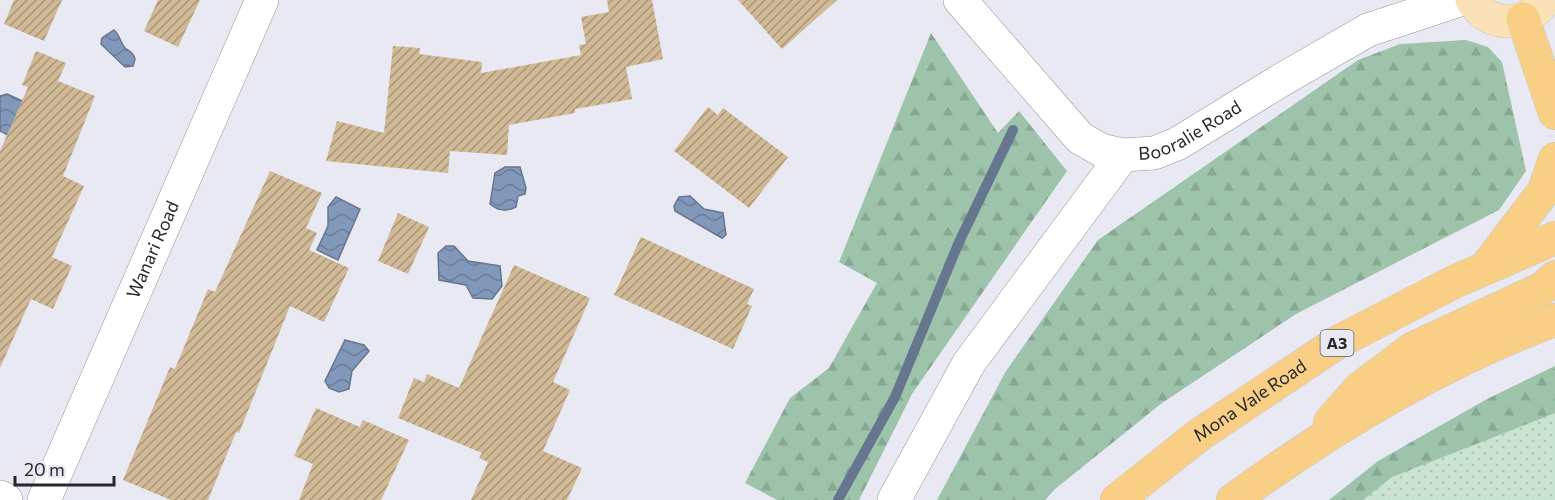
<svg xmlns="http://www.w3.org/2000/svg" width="1555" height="500" viewBox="0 0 1555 500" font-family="Commissioner,sans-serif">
  <defs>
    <pattern id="forest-firs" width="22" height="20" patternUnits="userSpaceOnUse" patternTransform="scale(1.5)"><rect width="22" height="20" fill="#9dc4aa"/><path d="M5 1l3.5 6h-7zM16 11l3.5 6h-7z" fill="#87a892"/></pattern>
    <pattern id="park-dots" width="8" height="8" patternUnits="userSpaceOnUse" patternTransform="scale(1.5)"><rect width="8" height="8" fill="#cae3d2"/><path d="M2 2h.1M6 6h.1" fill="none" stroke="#aec3b4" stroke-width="1.8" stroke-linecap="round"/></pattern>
    <pattern id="water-waves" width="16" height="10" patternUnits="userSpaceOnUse" patternTransform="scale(1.5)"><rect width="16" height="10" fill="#8298ba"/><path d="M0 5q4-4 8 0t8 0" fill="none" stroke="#6a7c97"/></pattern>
    <pattern id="building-hatch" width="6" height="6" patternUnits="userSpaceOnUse" patternTransform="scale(1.5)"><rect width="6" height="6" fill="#d0b995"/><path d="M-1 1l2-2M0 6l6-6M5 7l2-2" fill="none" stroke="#a9967a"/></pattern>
  </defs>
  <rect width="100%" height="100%" fill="#e9e9f3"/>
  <g fill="url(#forest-firs)">
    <path d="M931 33 998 133 1019 111 1067 171 912 394 859 500H777L745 483 790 398 829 368 877 283 839 262Z"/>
    <path d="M1466 40 1488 47 1502 62 1526 171 1499 210 1296 314 1162 403 1055 489 1045 500H937L1006 371 1098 240 1358 60 1400 44Z"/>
    <path d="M1555 366V500H1329L1378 461 1487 399Z"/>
  </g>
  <path fill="url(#park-dots)" d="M1555 413V500H1363L1392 477Z"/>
  <g fill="url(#water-waves)" stroke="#67768f" stroke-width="1.5">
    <path d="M114 30C120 35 120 42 125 48 130 52 133 52 135 59L133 66 125 67 101 44 102 38Z"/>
    <path d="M7 94 25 102 8 135 0 131V96Z"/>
    <path d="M505 167H520L526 188 525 194 518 196 516 207C506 212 498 211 490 204L495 173Z"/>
    <path d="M690 196 704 209 723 213 726 235 722 238 675 211 674 206 679 197Z"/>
    <path d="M336 197 360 209 338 260 317 250 328 226V207Z"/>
    <path d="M446 246H454L468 261 500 266 502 286 492 299 473 298 466 285 439 280 438 253Z"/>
    <path d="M345 340 364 345 369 351 352 371 349 389 339 392 329 388 325 381Z"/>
  </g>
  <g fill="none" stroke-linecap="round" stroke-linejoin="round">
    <path stroke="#67768f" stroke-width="10" d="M838 500 895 397 959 242 1013 130"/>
  </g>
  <g fill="url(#building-hatch)">
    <path d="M14 0H62L44 41 4 24Z"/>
    <path d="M158 0H200L178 47 144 31Z"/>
    <path d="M607 0H652L663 59 626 67 632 99 575 109V113L509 125 507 155 450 151 448 173 326 161 337 121 384 133 393 46 420 48 419 54 482 62 481 73 581 55 579 45 586 44 581 17 609 12Z"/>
    <path d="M738 0H837L782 49Z"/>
    <path d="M36 51 66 63 58 81 95 96 63 176 84 186 52 257 72 266 53 309 31 299 0 368V151L28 87 22 85Z"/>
    <path d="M708 107 718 115 723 108 788 157 749 208 674 151Z"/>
    <path d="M270 171 322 193 306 228 317 233 309 250 349 268 324 322 290 306 239 433 236 432 208 500H171L123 480 170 367 175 369 208 289 215 292Z"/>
    <path d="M398 213 429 227 408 274 378 261Z"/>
    <path d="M641 237 754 289 747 304 752 306 733 349 614 295Z"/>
    <path d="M514 265 590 298 553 382 570 390 543 451 582 468 567 500H471L488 462 479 458 482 453 398 418 414 378 424 382 427 374 459 388Z"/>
    <path d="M316 408 360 427 363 420 409 440 381 500H299L313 464 294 456Z"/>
  </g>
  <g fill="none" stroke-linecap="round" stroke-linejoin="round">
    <defs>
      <g id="minor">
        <path id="s1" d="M960 0 1080 138 1101 150 1123 155 1154 153 1177 144 1278 82 1368 30 1459 0"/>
        <path d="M0 497 6 500"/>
        <path id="s2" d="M44 500 262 0"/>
        <path d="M894 500 969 363 1123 155"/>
      </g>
      <path id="major" d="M1472 0C1489 29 1527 27 1545 0"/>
      <g id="highway">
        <path d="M1523 19 1555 113"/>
        <path d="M1486 267 1544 191 1555 159"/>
        <path d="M1330 422 1360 388 1412 349 1543 288 1555 277"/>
        <path id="s3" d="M1117 500 1199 435 1338 342 1454 282 1555 238"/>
        <path d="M1233 500C1332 428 1440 362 1555 320"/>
      </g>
    </defs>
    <use href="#minor" stroke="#94959e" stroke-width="34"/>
    <use href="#major" stroke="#c7c7c8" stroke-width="34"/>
    <use href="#highway" stroke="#c7c7c8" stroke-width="34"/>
    <use href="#minor" stroke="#fff" stroke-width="33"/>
    <use href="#major" stroke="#fbe2b6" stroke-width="33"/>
    <use href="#highway" stroke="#f8cf85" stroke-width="33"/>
  </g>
  <g text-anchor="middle" stroke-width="6" stroke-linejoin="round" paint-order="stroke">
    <rect fill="#e9e9f3" stroke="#626268" stroke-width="1.5" x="1320.5" y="330" width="33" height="26" rx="4.5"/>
    <g font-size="16" font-weight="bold" fill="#28282c">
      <text x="1337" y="349">A3</text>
    </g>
    <g font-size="18" fill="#28282c" stroke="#e9e9f3">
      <text dy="6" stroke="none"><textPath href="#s1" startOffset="302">Booralie Road</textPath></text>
      <text dy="6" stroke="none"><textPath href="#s2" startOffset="273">Wanari Road</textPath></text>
      <text dy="6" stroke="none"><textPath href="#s3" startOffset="166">Mona Vale Road</textPath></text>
    </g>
  </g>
  <path d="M15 476v9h99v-9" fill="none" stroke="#28282c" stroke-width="3"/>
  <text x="24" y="476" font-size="18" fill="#28282c" stroke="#e9e9f3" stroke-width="4.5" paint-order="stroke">20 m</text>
</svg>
